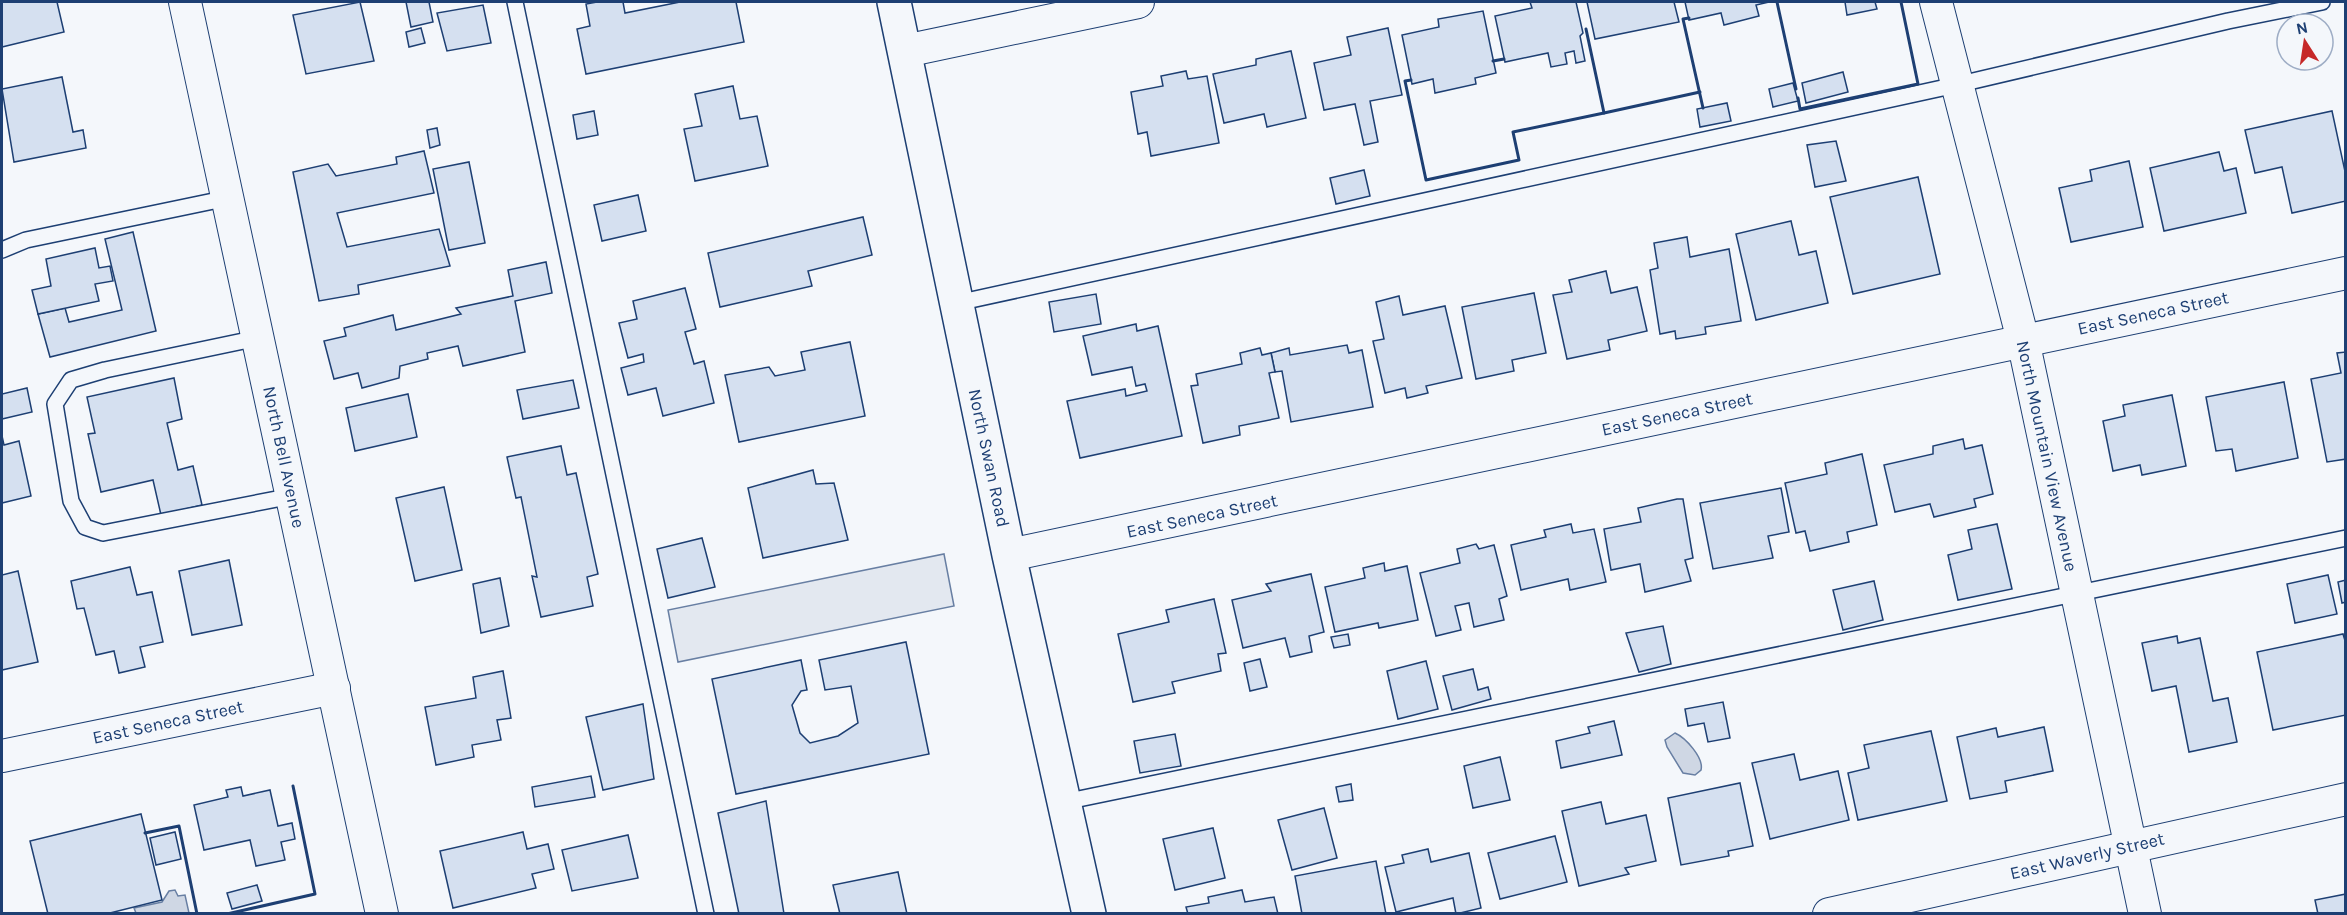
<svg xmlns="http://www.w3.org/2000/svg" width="2347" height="915" viewBox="0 0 2347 915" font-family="Karla,sans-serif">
  <rect width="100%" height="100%" fill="#f4f7fb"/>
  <path fill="#e3e8f0" stroke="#687fa3" stroke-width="1.5" d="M944 554 954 606 678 662 668 610Z"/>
  <g fill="#cfd7e4" stroke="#687fa3" stroke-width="1.5">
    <path d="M1675 733C1686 738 1704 758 1701 770L1695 775 1683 773 1667 747 1665 740Z"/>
    <path d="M175 890 178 896 185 895 189 913H136L134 908 162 902 169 891Z"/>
  </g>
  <g fill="#d5e0f0" stroke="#1d3f73" stroke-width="1.5">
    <path d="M2 2H57L64 32 2 47Z"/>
    <path d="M360 2 374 61 306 74 293 15Z"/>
    <path d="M406 2H429L433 22 411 27Z"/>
    <path d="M597 2H623L625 13 680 2H736L744 42 586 74 577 29 590 26 586 4Z"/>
    <path d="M1530 2H1576L1583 33 1580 36 1585 61 1576 63 1574 51 1565 53 1567 64 1551 67 1548 53 1505 62 1495 16 1532 8Z"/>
    <path d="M1587 2H1674L1679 22 1595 39Z"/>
    <path d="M1685 2H1769L1756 5 1759 16 1724 25 1721 13 1689 20Z"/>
    <path d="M1845 2H1875L1877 9 1847 15Z"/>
    <path d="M483 5 491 43 447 51 437 13Z"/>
    <path d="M1483 11 1496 73 1475 78 1476 84 1435 93 1433 79 1412 84 1402 35 1439 27 1438 19Z"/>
    <path d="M421 28 425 43 409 47 406 32Z"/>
    <path d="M1388 28 1402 95 1370 101 1378 142 1364 145 1355 104 1324 110 1314 63 1351 55 1347 37Z"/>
    <path d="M1291 51 1306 118 1267 127 1264 114 1224 123 1213 74 1256 65V59Z"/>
    <path d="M1186 71 1188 79 1207 76 1219 143 1151 156 1147 132 1138 134 1131 92 1163 86 1161 76Z"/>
    <path d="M1843 72 1848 92 1806 103 1802 83Z"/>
    <path d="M62 77 73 132 83 130 86 148 14 162 2 89Z"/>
    <path d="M1793 83 1798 101 1773 107 1769 89Z"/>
    <path d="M733 86 740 119 757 116 768 166 695 181 684 129 702 126 695 94Z"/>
    <path d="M1727 103 1731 121 1700 127 1697 109Z"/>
    <path d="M594 111 598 135 577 139 573 115Z"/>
    <path d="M2332 111 2346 176V201L2292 213 2282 167 2255 173 2245 130Z"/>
    <path d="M437 128 440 145 430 148 427 130Z"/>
    <path d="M1836 141 1846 181 1815 187 1807 145Z"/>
    <path d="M424 151 434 193 337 213 347 247 439 229 450 266 358 285 359 294 319 301 293 172 328 164 336 176 397 164 396 157Z"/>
    <path d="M2219 152 2224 171 2236 168 2246 213 2164 231 2150 168Z"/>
    <path d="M2129 161 2143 227 2071 242 2059 188 2092 181 2090 170Z"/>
    <path d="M469 162 485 243 449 250 433 169Z"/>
    <path d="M1364 170 1370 196 1336 204 1330 178Z"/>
    <path d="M1918 177 1940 274 1853 294 1830 197Z"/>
    <path d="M638 195 646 231 602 241 594 205Z"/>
    <path d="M863 217 872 255 808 271 812 286 720 307 708 253Z"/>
    <path d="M1791 221 1799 255 1816 251 1828 303 1756 320 1736 234Z"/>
    <path d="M133 232 156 331 50 357 38 314 65 308 69 322 122 310 105 239Z"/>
    <path d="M1687 237 1690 257 1729 249 1741 321 1705 327 1706 334 1676 339 1675 331 1660 334 1650 270 1658 268 1654 243Z"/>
    <path d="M95 248 99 268 110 266 113 281 95 284 99 301 38 314 32 290 51 286 46 259Z"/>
    <path d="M546 262 552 293 515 301 525 352 463 366 458 346 427 353 428 359 400 366 399 378 362 388 358 373 334 379 324 341 346 336 344 328 393 315 396 330 461 314 456 308 513 296 508 270Z"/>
    <path d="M1606 271 1611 293 1637 287 1647 331 1608 340 1610 350 1567 359 1553 295 1572 292 1569 280Z"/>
    <path d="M685 288 696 329 685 332 694 364 704 361 714 403 663 416 656 388 628 395 621 368 644 362 643 354 628 358 619 323 637 319 633 301Z"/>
    <path d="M1534 293 1546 353 1512 360 1514 371 1476 379 1462 307Z"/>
    <path d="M1096 294 1101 324 1054 332 1049 302Z"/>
    <path d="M1399 296 1403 315 1445 306 1462 378 1426 386 1428 393 1407 398 1405 388 1385 393 1373 341 1384 339 1376 302Z"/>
    <path d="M1136 324 1137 331 1158 326 1182 436 1080 458 1067 401 1125 389 1126 396 1147 391 1145 384 1136 386 1132 367 1092 375 1083 336Z"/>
    <path d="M850 342 865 416 739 442 725 375 769 367 775 376 805 370 801 352Z"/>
    <path d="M1347 345 1349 353 1362 350 1373 407 1291 422 1282 371 1275 372 1271 353 1289 348 1290 355Z"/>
    <path d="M1260 348 1262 355 1271 353 1275 372 1269 373 1279 418 1239 426 1240 435 1203 443 1191 386 1198 385 1196 374 1242 364 1240 353Z"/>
    <path d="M2346 352V459L2327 462 2311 379 2341 373 2337 353Z"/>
    <path d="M174 378 182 419 167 423 178 470 193 466 202 505 161 515 153 480 101 492 88 434 95 433 87 397Z"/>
    <path d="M573 380 579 408 523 419 517 390Z"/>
    <path d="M2284 382 2298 458 2236 471 2232 449 2216 451 2206 397Z"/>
    <path d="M27 388 32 412 2 419V394Z"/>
    <path d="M408 394 417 437 355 451 346 408Z"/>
    <path d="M2172 395 2186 466 2142 475 2140 465 2113 471 2103 421 2125 416 2123 405Z"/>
    <path d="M2 436 4 445 19 441 31 496 2 503Z"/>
    <path d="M1963 439 1965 449 1982 445 1993 494 1974 499 1976 507 1934 517 1930 504 1895 512 1884 465 1933 454V446Z"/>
    <path d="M561 446 567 475 576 473 598 574 587 577 593 606 541 617 532 576 537 577 521 497 516 498 507 457Z"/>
    <path d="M1862 454 1877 525 1847 532 1849 542 1810 551 1805 531 1796 533 1785 483 1827 474 1825 463Z"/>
    <path d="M813 470 816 484 834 483 848 540 763 558 748 488Z"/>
    <path d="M444 487 462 570 415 581 396 498Z"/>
    <path d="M1781 488 1789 532 1768 536 1773 558 1713 569 1700 503Z"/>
    <path d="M1677 499H1683L1693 558 1685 560 1691 581 1645 592 1640 564 1611 570 1604 529 1641 522 1638 508Z"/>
    <path d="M1571 524 1573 533 1594 529 1606 582 1570 590 1568 579 1521 590 1511 545 1546 537 1544 530Z"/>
    <path d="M1997 524 2012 589 1958 600 1948 555 1972 549 1968 530Z"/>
    <path d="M702 538 715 587 668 598 657 549Z"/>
    <path d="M1476 544 1479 549 1494 545 1507 596 1499 599 1504 620 1474 627 1469 603 1455 606 1461 630 1436 636 1420 573 1460 563 1457 549Z"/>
    <path d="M229 560 242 625 192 635 179 571Z"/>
    <path d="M1384 563 1385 571 1407 566 1418 620 1379 628 1378 623 1335 632 1325 587 1365 578 1363 568Z"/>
    <path d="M130 567 137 595 152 592 163 642 140 647 145 667 119 673 114 651 96 655 84 608 77 609 71 581Z"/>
    <path d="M18 571 38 662 2 670V575Z"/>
    <path d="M1311 574 1324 632 1309 636 1312 652 1290 657 1285 638 1243 648 1232 600 1271 591 1266 584Z"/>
    <path d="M2328 575 2337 614 2295 623 2287 584Z"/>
    <path d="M500 578 509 626 481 633 473 584Z"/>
    <path d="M2346 580V602L2342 603 2338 582Z"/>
    <path d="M1874 581 1883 620 1843 630 1833 590Z"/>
    <path d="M1214 599 1226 653 1218 654 1221 671 1172 682 1175 693 1133 702 1118 634 1169 622 1166 610Z"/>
    <path d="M1663 626 1671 664 1639 672 1626 633Z"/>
    <path d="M1348 634 1350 645 1334 648 1331 637Z"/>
    <path d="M2343 634 2346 644V715L2273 730 2257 652Z"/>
    <path d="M2177 636 2178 643 2200 638 2213 701 2228 698 2237 742 2189 752 2176 686 2152 691 2142 643Z"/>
    <path d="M906 642 929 754 736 794 712 679 801 660 807 690 801 691 792 705 800 733 810 743 838 736 858 723 851 686 825 690 819 660Z"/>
    <path d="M1260 659 1267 687 1250 691 1244 663Z"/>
    <path d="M1426 661 1438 709 1398 719 1387 671Z"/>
    <path d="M1473 669 1478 690 1488 687 1491 699 1452 710 1443 676Z"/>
    <path d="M503 671 511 718 497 720 501 740 472 745 474 757 436 765 425 707 476 698 473 677Z"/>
    <path d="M1723 702 1730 738 1708 742 1704 723 1688 726 1685 709Z"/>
    <path d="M643 704 654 779 603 790 586 717Z"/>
    <path d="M1614 721 1622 755 1561 768 1556 741 1590 733 1588 727Z"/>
    <path d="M2044 727 2053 771 2005 781 2007 792 1970 799 1957 737 1996 728 1998 737Z"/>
    <path d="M1931 731 1947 801 1858 820 1848 773 1869 768 1864 745Z"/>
    <path d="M1175 734 1181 766 1140 773 1134 741Z"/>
    <path d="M1794 754 1800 780 1838 771 1849 820 1770 839 1752 763Z"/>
    <path d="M1500 757 1510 800 1473 808 1464 766Z"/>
    <path d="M591 776 595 797 535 807 532 787Z"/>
    <path d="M1740 783 1753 846 1728 851 1729 856 1681 865 1668 798Z"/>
    <path d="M1351 784 1353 800 1339 802 1336 787Z"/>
    <path d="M241 787 243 796 270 790 278 826 292 823 295 839 281 842 285 860 256 866 250 840 204 850 194 805 228 797 226 790Z"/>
    <path d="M766 801 784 914H739L718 813Z"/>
    <path d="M1601 802 1606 824 1646 815 1656 861 1625 868 1629 874 1579 886 1562 811Z"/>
    <path d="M1324 808 1337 858 1292 870 1278 820Z"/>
    <path d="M141 814 162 900 106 914H48L30 841Z"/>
    <path d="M1213 828 1225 878 1175 890 1163 839Z"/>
    <path d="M175 832 181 859 156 865 150 838Z"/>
    <path d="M523 832 527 849 548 844 554 869 532 874 536 888 453 908 440 851Z"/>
    <path d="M628 835 638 878 572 891 562 850Z"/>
    <path d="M1555 836 1567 882 1500 899 1488 853Z"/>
    <path d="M1428 849 1431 862 1469 853 1481 908 1456 914 1453 898 1396 912 1385 867 1404 863 1402 855Z"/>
    <path d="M1376 861 1386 914H1302L1295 876Z"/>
    <path d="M898 872 907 914H840L833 885Z"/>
    <path d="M257 885 262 901 232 909 227 893Z"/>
    <path d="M1242 890 1245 902 1274 897 1278 914H1188L1186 907 1209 903 1208 897Z"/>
    <path d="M2346 894V914H2318L2315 900Z"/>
  </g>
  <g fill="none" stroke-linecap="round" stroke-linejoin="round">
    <defs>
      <g id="service">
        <path d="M515 2 706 914"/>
        <path d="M2 250 26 240 228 198"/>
        <path d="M957 303 1956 85 2228 21 2322 2"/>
        <path d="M258 338 105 370 71 380 55 404 71 501 85 527 103 533 292 496"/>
        <path d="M1064 802 2346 538"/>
      </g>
      <g id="minor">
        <path d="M185 2 382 914"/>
        <path d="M1936 2 2023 340 2145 914"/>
        <path d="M905 51 1138 2"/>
        <path d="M1009 555 2346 273"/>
        <path d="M2 756 334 688"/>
        <path d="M1829 914 2346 799"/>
      </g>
      <path id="primary" d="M894 2 1009 555 1089 914"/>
    </defs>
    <use href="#service" stroke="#1d3f73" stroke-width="18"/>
    <use href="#minor" stroke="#1d3f73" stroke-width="34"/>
    <use href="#primary" stroke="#1d3f73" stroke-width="36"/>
    <use href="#service" stroke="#f4f7fb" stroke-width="15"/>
    <use href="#minor" stroke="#f4f7fb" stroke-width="32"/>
    <use href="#primary" stroke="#f4f7fb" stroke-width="33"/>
    <g stroke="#1d3f73" stroke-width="3">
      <path d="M1777 2 1796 89"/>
      <path d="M1689 18 1683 19 1703 108"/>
      <path d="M1586 29 1604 113 1700 92"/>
      <path d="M1493 61 1504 59"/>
      <path d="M1411 80 1405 81 1426 180 1519 160 1513 132 1604 113"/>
      <path d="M1798 98 1800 109 1918 84 1901 2"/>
      <path d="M145 833 179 826 197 914"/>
      <path d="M227 914 315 894 293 786"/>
    </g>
  </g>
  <g text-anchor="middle" stroke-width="4.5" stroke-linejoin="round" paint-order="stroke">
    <g font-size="18" fill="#1d3f73" stroke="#f4f7fb">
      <text transform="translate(2153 313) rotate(-12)" y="6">East Seneca Street</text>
      <text transform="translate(1677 414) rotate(-12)" y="6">East Seneca Street</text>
      <text transform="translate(2047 456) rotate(78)" y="6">North Mountain View Avenue</text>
      <text transform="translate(284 457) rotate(78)" y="6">North Bell Avenue</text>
      <text transform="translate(989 458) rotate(78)" y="6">North Swan Road</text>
      <text transform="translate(1202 516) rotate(-12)" y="6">East Seneca Street</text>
      <text transform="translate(168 722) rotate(-12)" y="6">East Seneca Street</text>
      <text transform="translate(2087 856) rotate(-13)" y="6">East Waverly Street</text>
    </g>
  </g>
  <rect width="2347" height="915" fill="none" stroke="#1d3f73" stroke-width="6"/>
  <g transform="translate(2305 42) rotate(348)"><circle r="28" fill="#f4f7fb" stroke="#9eadc5" stroke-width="1.5"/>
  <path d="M0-4.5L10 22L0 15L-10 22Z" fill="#c62828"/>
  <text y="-9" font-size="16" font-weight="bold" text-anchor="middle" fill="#1d3f73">N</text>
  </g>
</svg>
